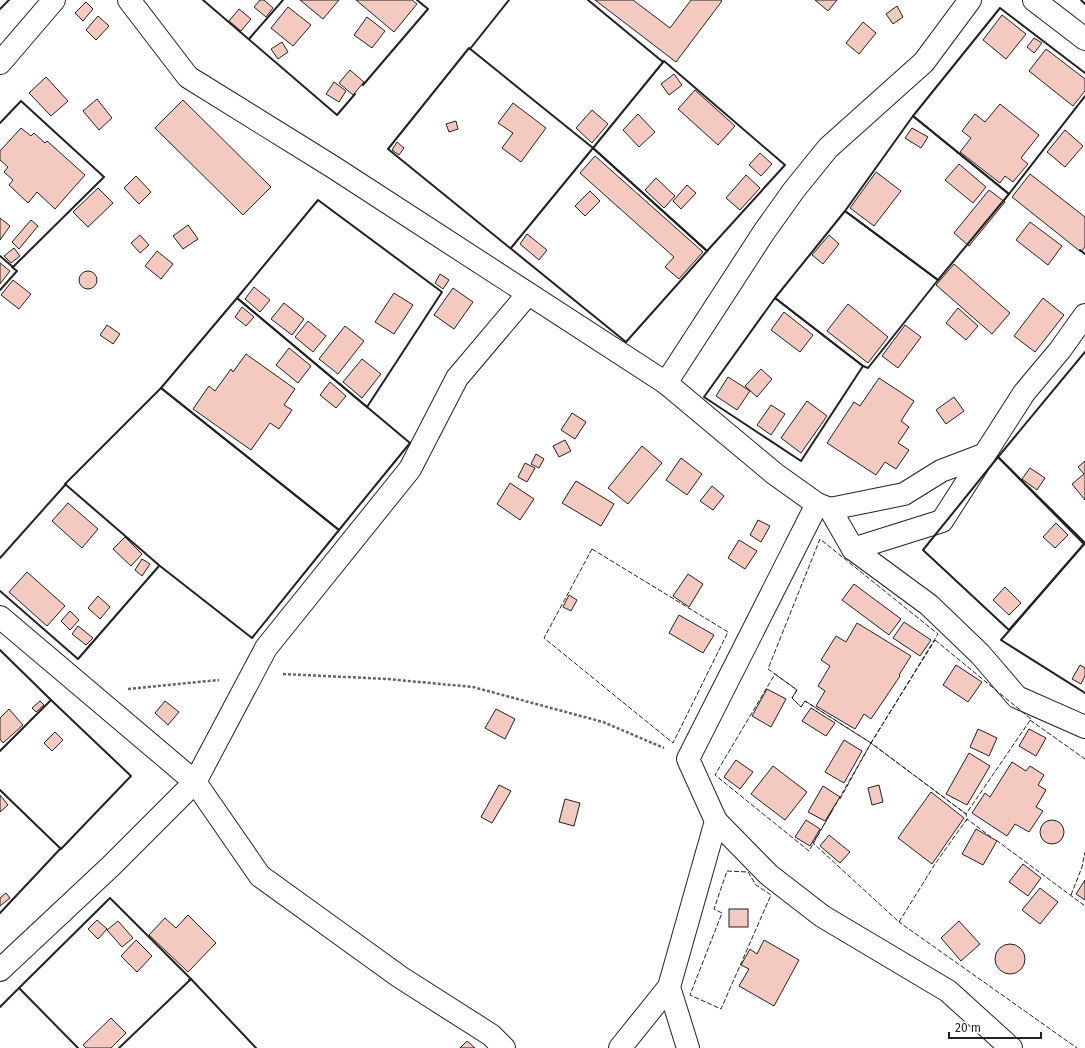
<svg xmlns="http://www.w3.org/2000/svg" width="1085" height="1048" viewBox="0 0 1085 1048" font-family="'Fira Sans',sans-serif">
  <rect width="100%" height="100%" fill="#fff"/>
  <g fill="#f3c9c0" stroke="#222">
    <path d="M260 0H264L273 8 266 17 254 7Z"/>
    <path d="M300 0H339L323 19Z"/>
    <path d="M356 0H412L417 4 394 32Z"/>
    <path d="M595 0H633L670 28 691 0H720L722 1 676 62Z"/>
    <path d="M815 0H837L828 11Z"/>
    <path d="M86 2 93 9 83 21 75 13Z"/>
    <path d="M897 6 903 17 893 24 886 14Z"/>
    <path d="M288 7 311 25 293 46 271 28Z"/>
    <path d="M239 9 251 19 241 31 229 21Z"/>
    <path d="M1002 15 1026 34 1006 59 983 40Z"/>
    <path d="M98 16 109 26 96 40 86 30Z"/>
    <path d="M367 17 385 31 372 48 354 35Z"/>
    <path d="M863 22 876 33 859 54 846 43Z"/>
    <path d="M1034 38 1042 43 1034 53 1027 47Z"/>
    <path d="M282 42 288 52 278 59 271 49Z"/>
    <path d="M1046 49 1085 79V91L1073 106 1029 71Z"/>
    <path d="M350 70 364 82 353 95 339 83Z"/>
    <path d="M674 74 682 85 669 95 661 84Z"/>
    <path d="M46 77 68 101 51 116 29 93Z"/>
    <path d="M334 82 346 91 339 102 326 94Z"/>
    <path d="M695 90 735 126 718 145 678 109Z"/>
    <path d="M97 99 112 118 99 130 83 111Z"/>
    <path d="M183 100 271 187 243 215 155 128Z"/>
    <path d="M513 103 546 128 521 162 502 148 513 133 498 123Z"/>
    <path d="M1000 104 1039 135 1021 158 1028 164 1013 182 1005 176 1000 183 960 152 971 138 962 131 975 114 985 122Z"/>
    <path d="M592 110 608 124 592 143 576 128Z"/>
    <path d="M638 114 655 132 639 147 623 130Z"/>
    <path d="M456 121 458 129 449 132 446 124Z"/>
    <path d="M21 128 31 136 34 133 45 143 47 141 85 175 55 209 37 192 28 203 9 185 13 180 4 172 8 167 0 160V151Z"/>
    <path d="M912 128 928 137 921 148 905 138Z"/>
    <path d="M1065 130 1083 146 1065 167 1047 152Z"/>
    <path d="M397 142 404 148 399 155 392 150Z"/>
    <path d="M760 153 772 164 761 176 749 165Z"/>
    <path d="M595 156 703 252 679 279 665 267 674 257 580 173Z"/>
    <path d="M959 164 986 187 973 203 945 180Z"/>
    <path d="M876 172 901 191 874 226 850 208Z"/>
    <path d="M1030 174 1085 217V247L1081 252 1012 197Z"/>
    <path d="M746 175 760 188 740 210 726 198Z"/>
    <path d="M136 176 151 192 139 204 124 188Z"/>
    <path d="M656 178 675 196 664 208 645 190Z"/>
    <path d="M687 185 696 193 681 209 673 201Z"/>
    <path d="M98 188 113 203 88 227 73 212Z"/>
    <path d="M989 190 1005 202 969 246 954 233Z"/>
    <path d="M590 191 600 201 585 216 575 206Z"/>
    <path d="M0 218 10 226 0 240Z"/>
    <path d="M31 220 38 226 19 249 12 242Z"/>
    <path d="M1030 222 1062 246 1048 265 1016 240Z"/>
    <path d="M188 225 198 239 183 249 173 236Z"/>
    <path d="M527 234 547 250 539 260 520 244Z"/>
    <path d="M140 235 149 245 140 253 131 243Z"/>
    <path d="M829 235 839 244 823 264 812 255Z"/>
    <path d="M14 248 20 256 11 263 4 256Z"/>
    <path d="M157 251 173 264 161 279 145 266Z"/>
    <path d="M0 263 10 271 0 284Z"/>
    <path d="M954 264 1010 313 992 334 936 285Z"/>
    <circle cx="88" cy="280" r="9"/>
    <path d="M440 274 449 280 443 289 435 283Z"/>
    <path d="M13 280 31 294 19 309 1 295Z"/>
    <path d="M254 287 270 300 260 312 245 299Z"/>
    <path d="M453 288 473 302 454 329 434 315Z"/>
    <path d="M394 293 413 305 394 334 375 322Z"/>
    <path d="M1043 298 1064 315 1035 352 1014 336Z"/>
    <path d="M284 303 304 319 292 335 271 319Z"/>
    <path d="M848 304 888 337 868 363 827 331Z"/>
    <path d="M242 307 254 317 246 326 235 317Z"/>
    <path d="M958 308 978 326 966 340 946 323Z"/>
    <path d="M784 312 813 335 800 352 771 330Z"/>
    <path d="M308 321 326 336 313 352 295 337Z"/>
    <path d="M107 325 120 334 113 344 100 335Z"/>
    <path d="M905 325 921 337 898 368 882 356Z"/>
    <path d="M345 326 364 341 338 374 319 359Z"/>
    <path d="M289 348 311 366 298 383 276 365Z"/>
    <path d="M246 354 295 389 284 405 292 410 279 429 270 423 251 450 193 409 209 386 215 391 231 369 233 372Z"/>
    <path d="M362 359 381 374 362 398 343 382Z"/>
    <path d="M761 369 772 379 757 397 745 386Z"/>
    <path d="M728 377 750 391 737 410 716 396Z"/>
    <path d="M879 378 914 401 901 421 909 427 898 443 909 450 896 469 885 462 876 475 827 443 854 402 860 406Z"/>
    <path d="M330 382 346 396 336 408 320 395Z"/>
    <path d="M954 397 964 411 946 424 936 410Z"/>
    <path d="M807 401 827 416 801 453 781 438Z"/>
    <path d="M771 405 785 414 771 435 757 425Z"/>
    <path d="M572 413 586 422 575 439 561 430Z"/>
    <path d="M565 440 571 451 559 457 553 446Z"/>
    <path d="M642 446 662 463 628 504 608 488Z"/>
    <path d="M536 454 544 459 539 468 531 464Z"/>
    <path d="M681 458 702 474 687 495 666 480Z"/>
    <path d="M1085 461V500L1072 484 1084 474 1078 467Z"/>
    <path d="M525 463 535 468 527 482 518 477Z"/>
    <path d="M1030 468 1045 478 1037 490 1022 479Z"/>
    <path d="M576 481 614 504 601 526 562 503Z"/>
    <path d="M510 483 534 499 520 520 497 504Z"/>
    <path d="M712 486 724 496 713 510 700 501Z"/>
    <path d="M68 503 98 529 82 548 52 521Z"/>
    <path d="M758 520 770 526 761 542 750 535Z"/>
    <path d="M1056 523 1068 535 1055 548 1043 537Z"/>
    <path d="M125 537 142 554 131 566 113 549Z"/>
    <path d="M739 540 757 551 745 569 728 558Z"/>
    <path d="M142 559 150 564 142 576 135 570Z"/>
    <path d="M27 572 65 606 47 626 9 592Z"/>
    <path d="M688 574 703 584 689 607 673 596Z"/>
    <path d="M854 584 901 619 889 635 842 600Z"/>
    <path d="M1005 587 1021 603 1009 615 993 600Z"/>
    <path d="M569 595 577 600 571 611 563 607Z"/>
    <path d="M98 596 110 607 100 619 88 608Z"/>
    <path d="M70 611 79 620 70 630 61 621Z"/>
    <path d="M679 615 714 635 703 653 669 633Z"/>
    <path d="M904 622 931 640 920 656 893 638Z"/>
    <path d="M857 623 911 656 899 675 900 676 871 719 864 714 855 729 816 706 825 691 818 686 830 666 821 660 836 636 846 642Z"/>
    <path d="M78 626 93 638 86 645 72 634Z"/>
    <path d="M956 665 982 682 968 702 943 685Z"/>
    <path d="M1080 665 1085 668V676L1081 684 1072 679Z"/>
    <path d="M767 689 786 699 771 727 752 716Z"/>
    <path d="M40 701 44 705 36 712 32 708Z"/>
    <path d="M165 701 179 712 168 725 155 713Z"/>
    <path d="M811 708 835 723 826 736 802 721Z"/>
    <path d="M9 709 23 725 3 743 0 739V718Z"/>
    <path d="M496 709 515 719 505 739 485 728Z"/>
    <path d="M978 729 997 738 989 756 970 747Z"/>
    <path d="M1029 729 1046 738 1036 756 1019 746Z"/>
    <path d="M55 732 63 740 52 751 44 743Z"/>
    <path d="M844 740 862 751 844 783 825 772Z"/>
    <path d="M969 753 990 766 967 805 946 794Z"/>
    <path d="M736 760 753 772 740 789 724 777Z"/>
    <path d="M1012 762 1026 771 1030 766 1044 775 1038 785 1046 790 1036 807 1043 811 1029 832 1015 824 1007 836 972 813 985 793 990 797Z"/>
    <path d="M773 766 807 792 785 820 751 794Z"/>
    <path d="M499 785 511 791 492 823 481 817Z"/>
    <path d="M879 785 883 802 872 805 868 788Z"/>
    <path d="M823 786 840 797 825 821 808 812Z"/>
    <path d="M931 792 964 818 932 864 898 838Z"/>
    <path d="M0 795 8 805 0 812Z"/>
    <path d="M565 799 580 803 574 826 559 822Z"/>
    <path d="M806 820 820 829 810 846 795 837Z"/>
    <circle cx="1052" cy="832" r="12"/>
    <path d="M976 829 997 841 983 865 962 854Z"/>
    <path d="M829 835 850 852 840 863 820 846Z"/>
    <path d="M1023 864 1041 878 1028 896 1009 882Z"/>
    <path d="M1085 880V900L1076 894Z"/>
    <path d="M1040 888 1058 902 1040 924 1022 910Z"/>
    <path d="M6 893 10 898 0 906V898Z"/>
    <rect x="729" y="909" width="19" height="18"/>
    <path d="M188 915 216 943 188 972 149 935 165 918 176 928Z"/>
    <path d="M97 920 107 929 98 939 88 929Z"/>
    <path d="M118 921 133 938 122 947 107 930Z"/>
    <path d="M959 921 980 944 961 961 941 938Z"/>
    <path d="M136 940 152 956 137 972 121 956Z"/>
    <path d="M764 940 799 960 774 1006 739 986 749 969 741 965 750 949 757 954Z"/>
    <circle cx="1010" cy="959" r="15"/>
    <path d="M111 1018 126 1033 111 1048H86L83 1045Z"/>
    <path d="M467 1041 475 1048H460Z"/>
  </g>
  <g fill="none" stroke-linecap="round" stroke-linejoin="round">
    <defs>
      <g id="street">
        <path d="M129 0 188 77 333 167 666 383 775 474 817 504 688 759 716 821 669 987 688 1048"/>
        <path d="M1034 0 1085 39"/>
        <path d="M666 383 764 232 794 190 828 148 924 62 970 0"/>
        <path d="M817 504 830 509 853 549 929 605 980 654 1017 697 1085 727"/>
        <path d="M830 509 904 494 941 471 983 455"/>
        <path d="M853 549 942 521 1024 393 1060 350 1085 315"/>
        <path d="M0 617 195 782 260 876 400 977 491 1035 504 1048"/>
        <path d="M716 821 769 875 822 916 948 991 1011 1048"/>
        <path d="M0 970 111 866 195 782 266 648 410 469 457 378 528 294"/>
        <path d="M620 1048 669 987"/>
      </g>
      <path id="secondary" d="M0 63 54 0"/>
    </defs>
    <use href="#street" stroke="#222" stroke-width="24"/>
    <use href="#secondary" stroke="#222" stroke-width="24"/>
    <g stroke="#646464" stroke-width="2.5" stroke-dasharray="3 2" stroke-linecap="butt">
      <path d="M283 674 387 679 473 687 603 722 664 748"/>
      <path d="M128 689 219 680"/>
    </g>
    <use href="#street" stroke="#fff" stroke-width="22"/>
    <use href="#secondary" stroke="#fff" stroke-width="22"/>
    <g stroke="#222" stroke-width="1" stroke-dasharray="5 2" stroke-linecap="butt">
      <path d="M592 549 728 632 673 743 544 638Z"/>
      <path d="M935 640 1031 719 966 814 871 743Z"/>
      <path d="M775 674 797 690 792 698 801 707 805 701 871 743 809 851 715 775Z"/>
      <path d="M1030 720 1085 759"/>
      <path d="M840 799 871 743 938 634 820 539 768 669 797 690 792 698 801 707 805 701 871 743"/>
      <path d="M832 811 813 843 899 922 935 864 967 819 966 814 871 743"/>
      <path d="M966 821 967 819 991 837"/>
      <path d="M996 840 1085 906"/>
      <path d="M727 871 748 872 756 885 771 895 721 1009 690 995 722 913 714 909Z"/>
      <path d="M1071 895 1082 867 1085 852"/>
      <path d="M900 921 899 922 1077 1048"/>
    </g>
    <g stroke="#222" stroke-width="2">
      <path d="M203 0 337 115 355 94"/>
      <path d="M588 0 663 62"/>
      <path d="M1081 0 1085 4"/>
      <path d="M0 9 9 0"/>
      <path d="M249 39 283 0"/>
      <path d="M470 49 509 0"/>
      <path d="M664 61 785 165 707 251 593 148Z"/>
      <path d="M1085 73 1000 8 913 116 1009 194 1085 96"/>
      <path d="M363 85 428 9 417 0"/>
      <path d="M913 116 1009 194 938 280 845 211Z"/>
      <path d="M0 123 21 101 104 177 13 267 0 256"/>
      <path d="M318 200 442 292 367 407 237 298Z"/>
      <path d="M845 211 938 280 868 368 863 366 775 298Z"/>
      <path d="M511 248 593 148 469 48 388 149 626 342 708 250 707 251 593 148 511 248"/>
      <path d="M1080 250 1085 254"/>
      <path d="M0 290 17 271 12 267"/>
      <path d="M237 298 410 443 339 530 161 388Z"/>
      <path d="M775 298 863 366 801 461 704 397Z"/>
      <path d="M1085 352 998 457 1085 543 1001 640 1085 693"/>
      <path d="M161 388 339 530 252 638 160 566 65 484Z"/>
      <path d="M998 457 1084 544 1009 630 923 550Z"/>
      <path d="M0 558 66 484"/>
      <path d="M0 591 78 659 159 566"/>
      <path d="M0 650 51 700"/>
      <path d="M0 751 51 700 131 776 61 849 0 790"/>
      <path d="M0 913 61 848"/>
      <path d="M189 980 191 979 256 1048"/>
      <path d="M0 1007 19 988H20"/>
      <path d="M78 1048 19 988 110 898 191 979 119 1048"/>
    </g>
  </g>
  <path d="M949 1032v6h92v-6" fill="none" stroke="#222222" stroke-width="2"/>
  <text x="955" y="1032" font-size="12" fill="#222222" stroke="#ffffff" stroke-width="3" paint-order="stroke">20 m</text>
</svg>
